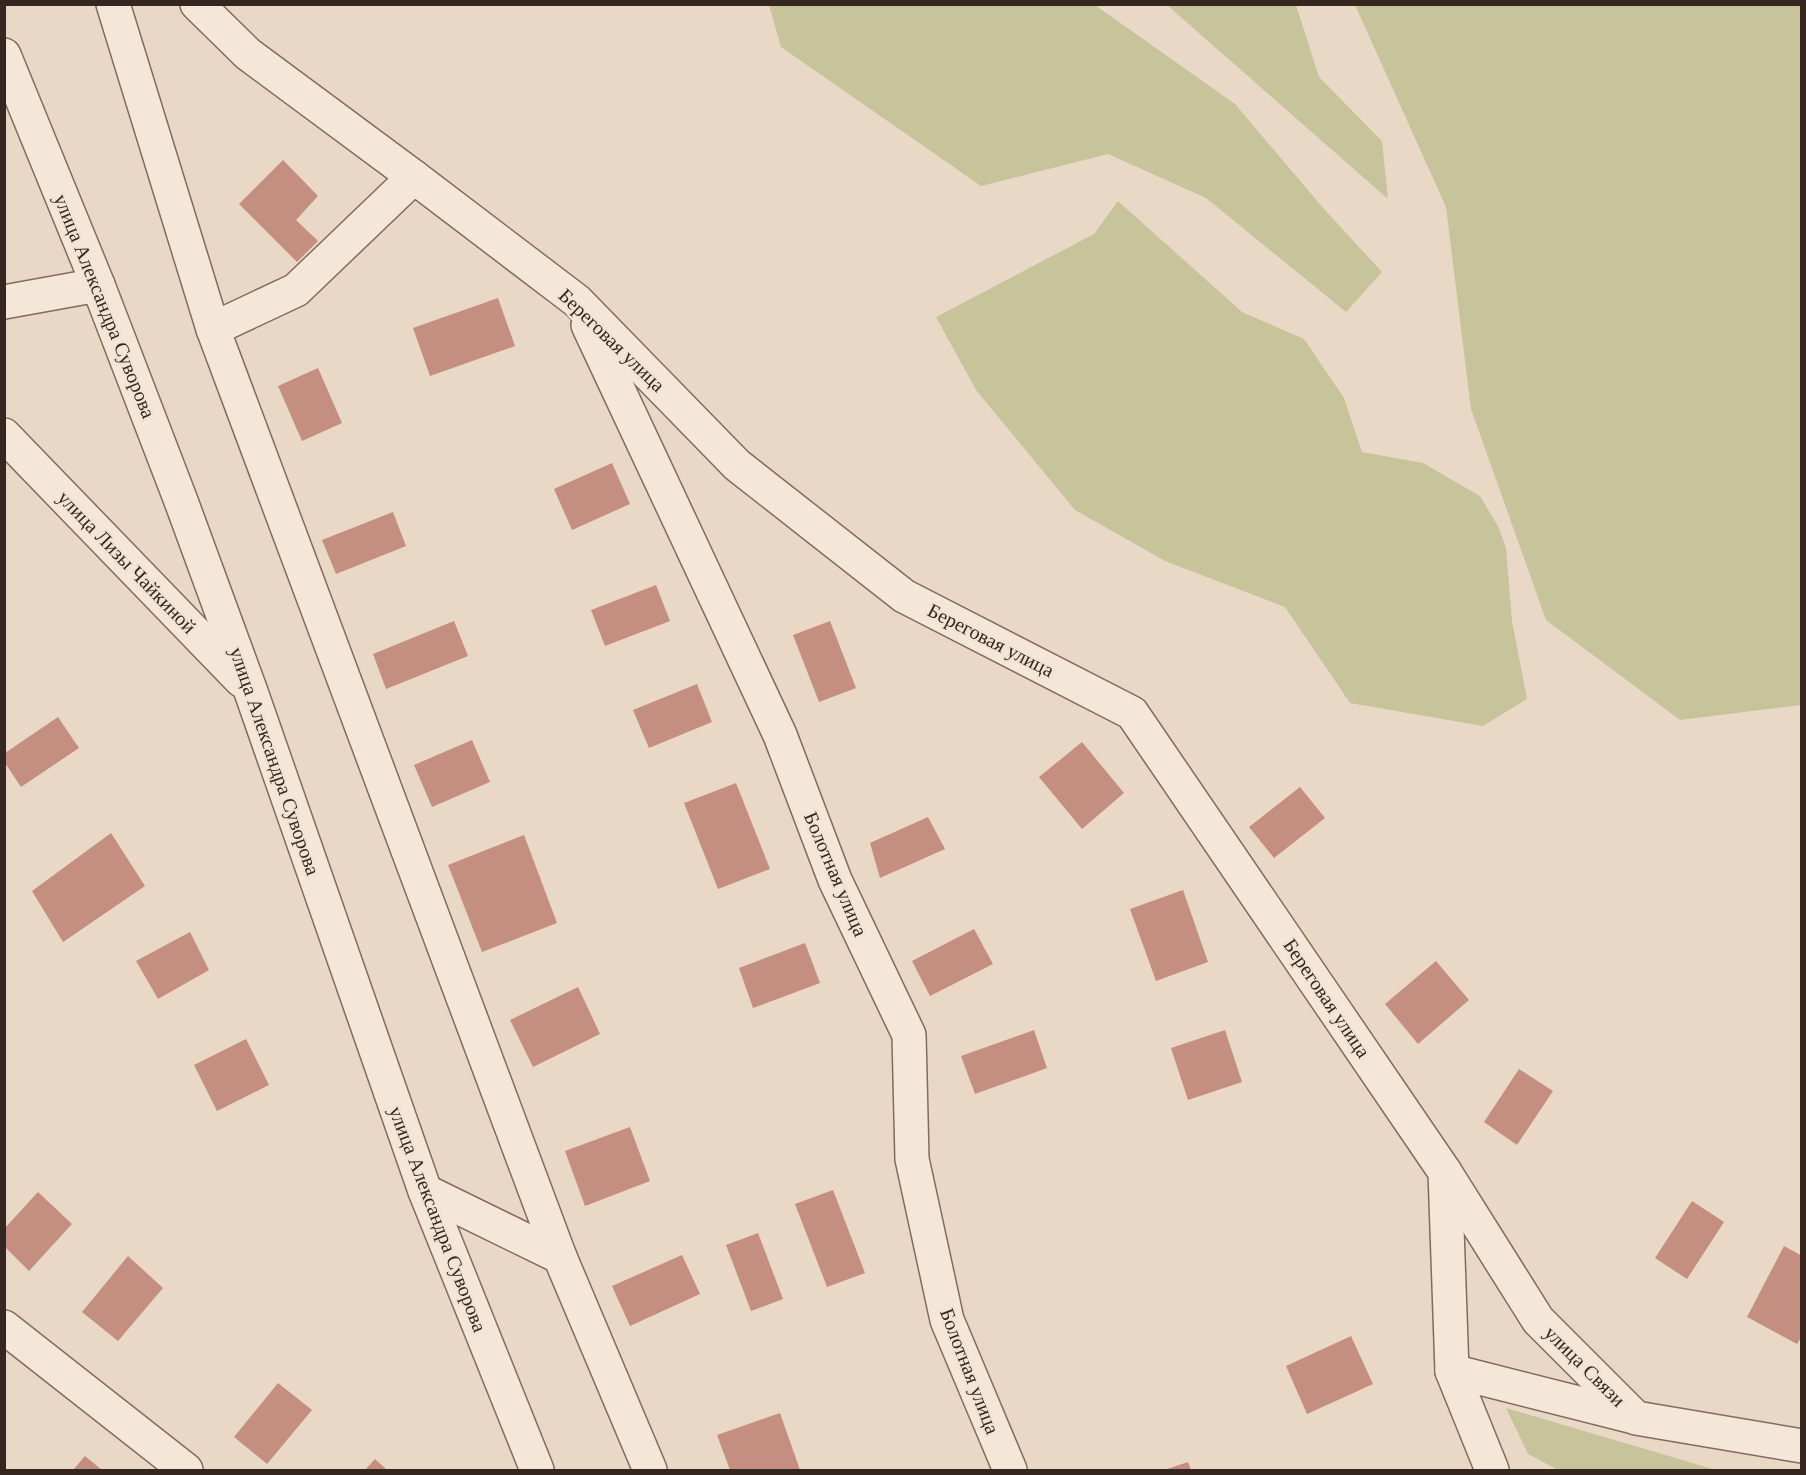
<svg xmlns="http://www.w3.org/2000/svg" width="1806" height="1475" viewBox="0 0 1806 1475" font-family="'Times New Roman',serif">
  <rect width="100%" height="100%" fill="#ead8c6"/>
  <g fill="#c7c39b">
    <path d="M769 5H1095L1235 104 1324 209 1382 272 1346 312 1206 198 1108 154 981 186 781 47Z"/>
    <path d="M1167 5H1296L1319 77 1382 141 1388 199Z"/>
    <path d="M1355 5H1801V705L1680 720 1546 620 1471 409 1446 207Z"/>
    <path d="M1118 201 1242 312 1304 339 1344 398 1362 452 1423 463 1480 496 1499 528 1506 548 1512 621 1527 699 1483 726 1350 703 1285 607 1165 561 1075 510 976 390 936 317 1094 234Z"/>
    <path d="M1506 1408 1706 1467 1715 1470H1558L1528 1454Z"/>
  </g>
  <g fill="#c48e80">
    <path d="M283 160 318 196 296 220 318 241 297 262 239 204Z"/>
    <path d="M498 298 515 346 430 376 413 328Z"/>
    <path d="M318 368 342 423 302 441 278 386Z"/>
    <path d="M612 463 630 504 572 530 554 489Z"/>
    <path d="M393 512 406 546 336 574 322 540Z"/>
    <path d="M656 585 670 621 605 646 591 610Z"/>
    <path d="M454 621 468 656 386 689 373 654Z"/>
    <path d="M830 621 856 688 819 702 793 635Z"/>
    <path d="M697 684 712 722 649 748 633 710Z"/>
    <path d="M58 717 79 748 21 787 5 763V753Z"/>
    <path d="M472 740 490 782 432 807 414 765Z"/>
    <path d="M1082 742 1124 793 1082 829 1039 777Z"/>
    <path d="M736 783 770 869 718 889 684 803Z"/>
    <path d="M1300 787 1325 818 1274 858 1249 827Z"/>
    <path d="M928 817 945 849 880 878 870 843Z"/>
    <path d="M111 833 145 886 63 942 32 891Z"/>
    <path d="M524 835 557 923 482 952 448 865Z"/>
    <path d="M1183 890 1208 962 1156 981 1130 909Z"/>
    <path d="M974 929 993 964 930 996 912 961Z"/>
    <path d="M190 932 209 970 158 999 136 961Z"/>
    <path d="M805 943 820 983 753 1008 739 968Z"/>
    <path d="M1436 961 1469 1000 1418 1044 1385 1004Z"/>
    <path d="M578 987 600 1034 533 1067 510 1020Z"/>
    <path d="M1034 1030 1047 1068 975 1094 961 1056Z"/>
    <path d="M1225 1030 1242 1082 1188 1100 1171 1048Z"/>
    <path d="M246 1039 269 1085 217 1111 194 1065Z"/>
    <path d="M1519 1069 1553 1091 1517 1145 1484 1122Z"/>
    <path d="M630 1127 650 1181 585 1206 565 1151Z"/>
    <path d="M833 1190 865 1273 827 1287 795 1204Z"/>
    <path d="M38 1192 72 1224 29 1271 4 1246V1229Z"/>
    <path d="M1692 1201 1724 1222 1687 1279 1655 1258Z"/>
    <path d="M758 1233 783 1299 751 1311 726 1245Z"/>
    <path d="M1784 1246 1802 1256V1336L1797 1344 1747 1317Z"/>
    <path d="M682 1255 700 1294 630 1326 612 1286Z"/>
    <path d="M128 1256 163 1288 118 1341 82 1312Z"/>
    <path d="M1351 1336 1373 1384 1307 1414 1286 1366Z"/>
    <path d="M278 1383 312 1410 267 1464 234 1437Z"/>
    <path d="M780 1413 800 1470H730L717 1435Z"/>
    <path d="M85 1456 102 1470H73Z"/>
    <path d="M375 1459 387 1470H365Z"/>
    <path d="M1188 1462 1191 1470H1164Z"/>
  </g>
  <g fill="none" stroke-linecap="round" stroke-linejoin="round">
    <defs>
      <g id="minor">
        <path d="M113 4 213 329 560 1257"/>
        <path d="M197 4 248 54 414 177 577 301 737 465 904 596 1132 713 1445 1172 1452 1371 1492 1470"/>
        <path d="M4 55 98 285 181 501 250 689 425 1191 537 1470"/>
        <path d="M4 302 98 285"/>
        <path d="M588 325 780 735 835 880 909 1035 912 1159 947 1320 1010 1470"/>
        <path d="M213 329 296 290 414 177"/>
        <path d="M4 435 241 680"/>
        <path d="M1445 1172 1538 1320 1636 1418 1802 1446"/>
        <path d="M425 1191 560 1257 650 1470"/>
        <path d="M4 1327 186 1470"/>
        <path d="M1452 1371 1634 1417"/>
      </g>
    </defs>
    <use href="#minor" stroke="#836a5e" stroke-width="36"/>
    <use href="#minor" stroke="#f5e7d8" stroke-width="33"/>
  </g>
  <g text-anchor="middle" stroke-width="5" stroke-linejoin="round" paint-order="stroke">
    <g font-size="20" fill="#352620" stroke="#f2e4d5">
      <text transform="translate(105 306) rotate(68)" y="7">улица Александра Суворова</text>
      <text transform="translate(612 340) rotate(44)" y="7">Береговая улица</text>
      <text transform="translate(127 562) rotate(46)" y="7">улица Лизы Чайкиной</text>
      <text transform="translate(991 640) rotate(27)" y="7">Береговая улица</text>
      <text transform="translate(275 761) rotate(71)" y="7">улица Александра Суворова</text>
      <text transform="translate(836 874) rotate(67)" y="7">Болотная улица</text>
      <text transform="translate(1327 998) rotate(56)" y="7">Береговая улица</text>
      <text transform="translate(438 1219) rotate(69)" y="7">улица Александра Суворова</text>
      <text transform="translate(1585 1366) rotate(45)" y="7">улица Связи</text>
      <text transform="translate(970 1371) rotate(69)" y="7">Болотная улица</text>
    </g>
  </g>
  <rect width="1806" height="1475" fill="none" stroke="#352620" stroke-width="12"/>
</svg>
